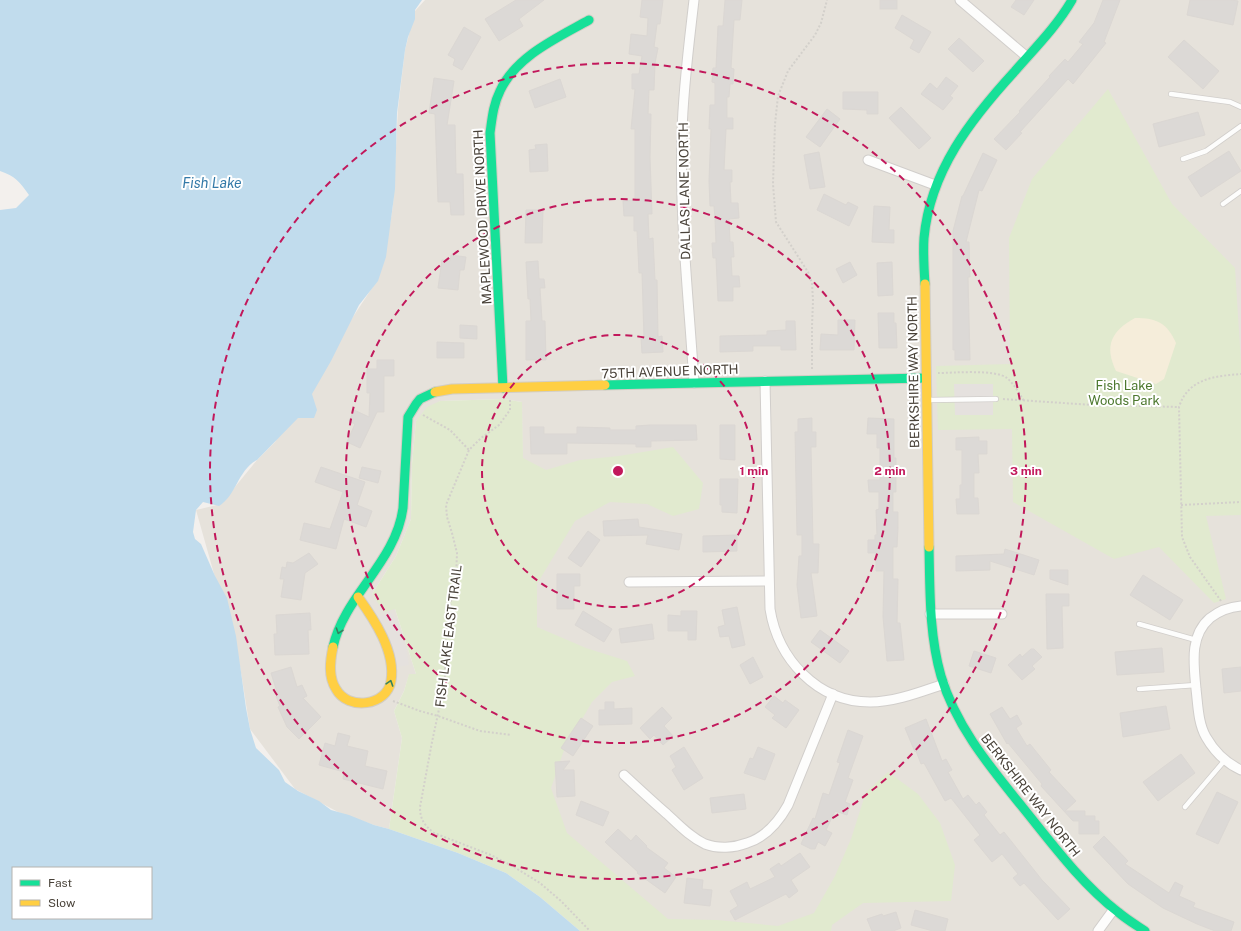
<svg xmlns="http://www.w3.org/2000/svg" width="1241" height="931" viewBox="0 0 1241 931" font-family="'Public Sans',sans-serif">
  <rect width="100%" height="100%" fill="#f3f0ed"/>
  <path fill="#e6e2db" d="M425 0H1241V931H650L525 859 522 402 504 399 440 401 416 421 412 464 411 519 396 556 372 594 395 609 416 674 409 675 404 691 394 711 402 738 389 829 374 825 338 812 295 789 250 729 240 666 196 510 221 504 257 460 275 442 349 323 374 285 390 225 393 205 398 109 405 50 415 11Z"/>
  <g fill="#e1eacf">
    <path d="M1108 89 1172 204 1235 268 1241 363V515L1206 516 1226 599 1214 603 1159 547 1114 559 1013 502 1012 429 938 430 936 366 1010 364 1009 238 1032 179Z"/>
    <path d="M504 399 522 402 523 458 546 470 580 460 619 456 673 447 703 483 699 509 673 516 647 504 610 502 575 521 537 584V627L586 648 627 661 635 676 612 682 592 702 564 750 551 788 567 833 668 919 717 920 778 926 814 913 835 876 851 839 866 792 888 772 918 794 940 823 955 865 951 901 863 903 832 925 831 931H580L540 897 506 873 458 853 389 829 402 738 394 711 404 691 409 674H416L395 609 384 612 372 594 396 556 411 519 412 464 416 421 427 407 440 401Z"/>
  </g>
  <path fill="#f5edda" d="M1135 318C1157 318 1167 323 1176 343L1164 379 1156 384 1116 371C1104 346 1111 331 1135 318Z"/>
  <g fill="#e5e1de">
    <path d="M954 384H993V415H955Z"/>
    <path d="M392 613 400 629 407 653 409 665 391 668 374 618Z"/>
  </g>
  <path fill="#c1dced" fill-rule="evenodd" d="M0 0H422L415 10V19L408 37 405 50 397 113 395 189 386 257 378 281 359 305 331 361 312 394 317 410 314 418H298L257 460C238 470 236 496 219 506L203 502 196 510 193 532 195 539 201 544 215 576 227 598 236 636 246 708 250 729 256 748 279 770 285 782 298 791 319 801 331 810 349 815 374 825 389 829 458 853 506 873 540 897 580 931H0V210L16 208 29 195C20 182 15 176 0 171ZM13 868H151V918H13Z"/>
  <g fill="#dcd9d6" stroke="#dbd7d3">
    <path d="M516 0H544L519 19 523 26 499 41 485 19Z"/>
    <path d="M642 0H663L660 24H657L654 47 658 48 655 63 654 90H649L648 114H651L650 157 652 214H648L649 239 653 238 655 280H657L658 337 662 336 663 352 642 353 641 338H644L642 273H639L637 231H634V216H624L623 201 635 200V129H631L635 89H632V74H639L642 56 629 54 631 34 647 36 648 18 640 17Z"/>
    <path d="M725 0H742L740 20H734L731 68 734 69 733 84H730L729 97H727V118H733V129H726L724 170H732V182H730L731 203H738L739 218 729 219 730 242H733L734 257H731L732 276H739L740 287H733V301H718L716 258H713L712 243H716L715 219 714 206H710L709 181 711 129H709L710 105H715V83L712 82 713 68H716L718 26H723Z"/>
    <rect x="880" y="0" width="17" height="9"/>
    <path d="M1016 0H1034L1024 15 1011 7Z"/>
    <path d="M1103 0H1120L1104 42 1106 43 1073 84 1068 79 1020 132 1022 133 1006 150 994 139 1020 112 1019 111 1050 77 1049 76 1065 59 1068 62 1083 44 1079 42 1094 23Z"/>
    <path d="M1190 0H1231L1238 1 1233 25 1187 15Z"/>
    <path d="M902 15 931 32 919 53 910 48 914 40 895 28Z"/>
    <path d="M464 27 481 37 462 70 453 65 455 59 448 55Z"/>
    <path d="M959 38 984 61 973 72 948 49Z"/>
    <path d="M1184 40 1219 71 1203 89 1168 57Z"/>
    <path d="M946 77 958 86 950 96 953 98 943 110 921 94 930 83 937 89Z"/>
    <path d="M434 78 454 81 447 125H455L456 174H463L464 215H451L450 202H438L435 114 429 113Z"/>
    <path d="M560 79 566 97 535 108 529 91Z"/>
    <path d="M843 92H878V114H867V110L843 109Z"/>
    <path d="M901 107 931 138 919 149 889 118Z"/>
    <path d="M827 109 840 119 820 147 806 137Z"/>
    <path d="M1198 112 1205 135 1159 147 1153 124Z"/>
    <path d="M547 144 548 171 530 172 529 150 536 149 535 145Z"/>
    <path d="M1229 151 1241 171 1201 197 1188 177Z"/>
    <path d="M819 152 825 187 810 189 804 155Z"/>
    <path d="M983 153 997 160 982 191 979 190 966 242H969L970 277H968L970 360H955V350H953V231L962 196H963Z"/>
    <path d="M824 194 846 205 848 202 858 207 849 226 817 210Z"/>
    <path d="M874 206 890 207 889 230H894V243L872 242Z"/>
    <path d="M526 210H543L542 243H525Z"/>
    <path d="M451 255 466 257 464 270H460L458 290 438 288 442 260 450 261Z"/>
    <path d="M538 261 539 279H544L545 288H540L542 321H545L546 360H526V321H531L530 299H528L526 262Z"/>
    <path d="M850 262 857 275 843 283 836 269Z"/>
    <path d="M892 262 893 295 878 296 877 263Z"/>
    <path d="M878 313H894V323H896L897 348H879Z"/>
    <path d="M838 320H855L854 350H820L821 334 838 335Z"/>
    <path d="M786 321H795L796 350H781V346H753V351L720 352V336L767 335V331L786 330Z"/>
    <path d="M460 325 477 326V339L460 338Z"/>
    <path d="M437 342 464 343V358H437Z"/>
    <path d="M377 360H394V376H384V412H377L360 448 347 442 355 424 349 421 354 410 369 417 370 393H367V369H377Z"/>
    <path d="M812 418V432H816V447H811L813 544H819L818 573H811L817 616 801 618 797 585 799 556H802V535H797L795 432H798V419Z"/>
    <path d="M868 418 894 419V458H896V492H893V512H898V527L897 547H893V579H898L897 623H900L904 660 887 661 883 617 884 571H876V553H868V540H875V535H877L876 510 879 509V492H869L868 480H880V448H877V434H867Z"/>
    <path d="M650 425H696L697 440 651 441V447H636V444L567 443V454H531L530 427H544V434H577V427L610 428V430H636V426Z"/>
    <path d="M720 425H735V460L720 459Z"/>
    <path d="M979 437V441H987V454H978L979 473H974V498H978L979 514H957L956 499H960V485H962V450H956V438Z"/>
    <path d="M321 467 365 482 357 505 372 511 366 527 344 519 336 549 300 540 304 523 330 529 343 492 315 482Z"/>
    <path d="M362 467 381 471 378 483 359 478Z"/>
    <path d="M720 479H738L737 513 722 512V505H720Z"/>
    <path d="M638 519 639 527 682 534 679 550 646 544 648 535 604 536 603 521Z"/>
    <path d="M588 531 600 540 581 567 568 558Z"/>
    <path d="M737 535V551L703 552V536Z"/>
    <path d="M1005 549 1039 560 1034 575 990 561V570L956 571V556L1004 554Z"/>
    <path d="M309 553 318 564 305 573 301 600 281 597 284 579H280L282 567 286 568 287 562 293 563Z"/>
    <path d="M1050 570H1068V585L1050 579Z"/>
    <path d="M557 574H580V586H574V609H557Z"/>
    <path d="M1143 575 1183 600 1170 620 1130 595Z"/>
    <path d="M1046 594H1069V606H1062L1063 648 1047 649Z"/>
    <path d="M737 607 745 645 732 648 729 636 720 637 718 627 725 625 722 610Z"/>
    <path d="M583 611 612 629 604 642 575 625Z"/>
    <path d="M681 611H697L696 640H688V631H668V615L681 616Z"/>
    <path d="M310 613 311 630H308L309 654 275 655 274 634H277L276 615Z"/>
    <path d="M652 624 654 639 621 643 619 629Z"/>
    <path d="M820 630 849 651 840 663 811 642Z"/>
    <path d="M1162 648 1164 672 1117 675 1115 652Z"/>
    <path d="M1031 649H1034L1042 657 1032 666 1035 669 1022 680 1008 665 1020 654 1022 657Z"/>
    <path d="M974 651 996 658 991 673 969 666Z"/>
    <path d="M753 657 763 677 750 684 740 665Z"/>
    <path d="M291 667 297 687 302 685 307 696 303 698 321 717 299 739 287 727 278 707 280 706 276 696 278 695 271 673Z"/>
    <path d="M1241 667V691L1224 693 1222 669Z"/>
    <path d="M774 696 783 703 785 700 799 710 786 728 772 718 775 715 765 707Z"/>
    <path d="M605 702H614V709L632 708V724L599 725V710H605Z"/>
    <path d="M1166 706 1170 729 1123 737 1120 713Z"/>
    <path d="M662 707 672 718 664 726 673 736 663 745 654 735 650 739 640 728Z"/>
    <path d="M1002 707 1010 719 1017 715 1022 724 1016 728 1027 746 1030 744 1051 770 1049 772 1076 801 1065 811H1085V816H1095V821H1099V834H1079V821H1073L1041 786 1042 784 1008 743 1007 744 990 714Z"/>
    <path d="M581 718 593 726 573 756 561 748Z"/>
    <path d="M926 719 942 761 946 759 952 770 948 772 963 799 968 795 976 805 979 802 987 812 984 815 1000 835 1004 832 1042 880 1070 909 1058 920 1024 883 1020 886 1013 878 1018 874 1002 854 992 862 974 840 980 835 951 798 945 801 924 763 921 764 916 751 915 752 905 728Z"/>
    <path d="M848 730 863 736 848 778 853 780 845 802 850 804 847 815 835 811 826 830 832 833 825 846 818 842 815 849H811L801 844 813 818 815 819 823 793 829 795 840 763 837 762Z"/>
    <path d="M338 733 350 736 347 746 368 751 365 766 387 771 383 789 343 779 344 772 319 765 325 743 335 746Z"/>
    <path d="M684 747 703 778 684 790 672 770 676 767 670 756Z"/>
    <path d="M758 747 775 754 765 780 744 773 750 758 753 759Z"/>
    <path d="M1181 754 1195 773 1158 801 1143 782Z"/>
    <path d="M570 761 563 770H574L575 796 557 797 555 762Z"/>
    <path d="M1217 792 1238 802 1218 844 1196 834Z"/>
    <path d="M744 794 746 809 712 813 710 798Z"/>
    <path d="M581 801 609 812 603 826 576 815Z"/>
    <path d="M618 829 631 841 636 835 647 846 646 847 668 863 664 868 676 877 665 893 637 873 638 872 605 842Z"/>
    <path d="M1104 836 1128 861 1125 864 1169 893 1175 882 1183 886 1179 896 1195 903 1193 907 1234 922 1231 931H1215L1197 924 1163 908 1128 884 1093 847Z"/>
    <path d="M800 853 810 867 791 880 798 891 789 898 786 894 735 920 730 911 738 906 730 891 747 882 750 889 775 877 770 869 779 863 781 866Z"/>
    <path d="M687 878 703 880 702 889 712 890 710 906 684 903Z"/>
    <path d="M915 910 948 919 945 931H933L911 925Z"/>
    <path d="M896 912 901 928 893 931H872L867 919 882 914 883 916Z"/>
  </g>
  <g fill="none" stroke-linecap="round" stroke-linejoin="round">
    <defs>
      <g id="lane">
        <path d="M1171 94 1230 102 1241 107"/>
        <path d="M1183 159 1206 151 1241 126"/>
        <path d="M1223 204 1241 191"/>
        <path d="M928 400 996 399"/>
        <path d="M1139 624 1196 640"/>
        <path d="M1139 689 1196 685"/>
        <path d="M1185 807 1225 760"/>
      </g>
      <g id="street">
        <path d="M694 0C689 44 683 89 682 133 679 216 689 300 694 383"/>
        <path d="M960 0 1027 57"/>
        <path d="M868 160 935 185"/>
        <path d="M765 381 770 609C778 659 817 702 870 702 895 702 920 692 944 684"/>
        <path d="M629 582 768 581"/>
        <path d="M1241 606C1229 607 1219 611 1210 618 1189 636 1194 665 1196 689 1198 705 1198 723 1206 737 1214 751 1226 763 1241 770"/>
        <path d="M930 614H1002"/>
        <path d="M624 775C638 788 652 801 667 814 679 825 690 837 705 844 718 849 734 848 747 843 766 837 778 823 788 805L833 694"/>
        <path d="M1098 931 1114 909"/>
      </g>
      <g id="fast">
        <path d="M925 284C924 269 923 253 924 238 930 171 971 119 1015 71 1035 48 1057 26 1072 0"/>
        <path d="M605 385 925 378"/>
        <path d="M503 388 490 133C492 119 493 105 500 91 516 56 557 38 589 20"/>
        <path d="M929 547C930 590 929 634 941 676 956 727 991 768 1024 809 1053 845 1081 883 1118 912 1126 919 1136 925 1145 931"/>
        <path d="M333 647C344 596 396 562 403 508L408 417 416 404 420 399 435 392"/>
      </g>
      <g id="slow">
        <path d="M925 284 929 547"/>
        <path d="M435 392 452 389 605 385"/>
        <path d="M333 647C330 661 328 677 336 689 348 711 387 706 391 681 396 652 374 619 358 597"/>
      </g>
    </defs>
    <use href="#lane" stroke="#d1cecb" stroke-width="6"/>
    <use href="#street" stroke="#d1cecb" stroke-width="11"/>
    <use href="#fast" stroke="#d2cdc4" stroke-width="11"/>
    <use href="#slow" stroke="#d2cdc4" stroke-width="11"/>
    <g stroke="#d3d0cb" stroke-width="2" stroke-dasharray="2 2" stroke-linecap="butt">
      <path d="M812 369V326L813 301 812 283 808 272 776 222 773 184 775 124 778 96 788 71 815 35 821 23 827 0"/>
      <path d="M938 373C953 373 995 369 1007 378 1014 384 1019 393 1024 401"/>
      <path d="M1003 399 1093 405 1179 407"/>
      <path d="M510 400V410L499 425 481 438 469 450 446 505 447 517 452 533 457 553 456 578 448 615 445 647V681L432 742 420 807C420 819 424 825 434 833L491 855 514 867 540 883 561 901 590 931"/>
      <path d="M423 415 450 430 469 450"/>
      <path d="M1181 505 1241 502"/>
      <path d="M1221 601 1190 557 1182 537 1179 407C1188 378 1216 376 1241 374"/>
      <path d="M393 701 420 711 438 716 480 731 511 735"/>
    </g>
    <use href="#lane" stroke="#fdfdfc" stroke-width="4.5"/>
    <use href="#street" stroke="#fdfdfc" stroke-width="9"/>
    <use href="#fast" stroke="#16e098" stroke-width="9"/>
    <use href="#slow" stroke="#ffcf43" stroke-width="9"/>
  </g>
  <defs><path id="oneway-chevron" d="M-2-3.5L2.5 0L-2 3.5" fill="none" stroke-width="1.6" stroke-linecap="round" stroke-linejoin="round"/></defs>
  <g stroke="#35815f">
    <use href="#oneway-chevron" transform="translate(339 631) rotate(109)"/>
    <use href="#oneway-chevron" transform="translate(390 683) rotate(-72)"/>
  </g>
  <g fill="none" stroke="#c2185b" stroke-width="2" stroke-dasharray="7 5">
    <circle cx="618" cy="471" r="136"/>
    <circle cx="618" cy="471" r="272"/>
    <circle cx="618" cy="471" r="408"/>
  </g>
  <g text-anchor="middle" stroke-width="4" stroke-linejoin="round" paint-order="stroke">
    <g font-size="13" fill="#494239" stroke="#fff">
      <text transform="translate(684 191) rotate(-91)" y="5">DALLAS LANE NORTH</text>
      <text transform="translate(482 217) rotate(-93)" y="5">MAPLEWOOD DRIVE NORTH</text>
      <text transform="translate(670 371) rotate(-2)" y="5">75TH AVENUE NORTH</text>
      <text transform="translate(913 372) rotate(-91)" y="5">BERKSHIRE WAY NORTH</text>
      <text transform="translate(448 636) rotate(-83)" y="5">FISH LAKE EAST TRAIL</text>
      <text transform="translate(1031 795) rotate(52)" y="5">BERKSHIRE WAY NORTH</text>
    </g>
    <g font-size="13" fill="#4c782e" stroke="#fff">
      <text x="1124" y="390">Fish Lake<tspan x="1124" dy="15">Woods Park</tspan></text>
    </g>
    <g font-size="14" font-style="italic" fill="#347aa8" stroke="#fff">
      <text x="212" y="188">Fish Lake</text>
    </g>
  </g>
  <circle cx="618" cy="471" r="6" fill="#c2185b" stroke="#fff" stroke-width="2"/>
  <g font-size="12" text-anchor="middle" font-weight="bold" fill="#c2185b" stroke="#fff" stroke-width="4" stroke-linejoin="round" paint-order="stroke">
    <text x="754" y="475">1 min</text>
    <text x="890" y="475">2 min</text>
    <text x="1026" y="475">3 min</text>
  </g>
  <rect x="12" y="867" width="140" height="52" fill="#ffffff" stroke="#b6b3b0"/>
  <rect x="20" y="880" width="20" height="6" fill="#16e098" stroke="#b6b3b0"/>
  <text x="48" y="887" font-size="12" fill="#494239">Fast</text>
  <rect x="20" y="900" width="20" height="6" fill="#ffcf43" stroke="#b6b3b0"/>
  <text x="48" y="907" font-size="12" fill="#494239">Slow</text>
</svg>
